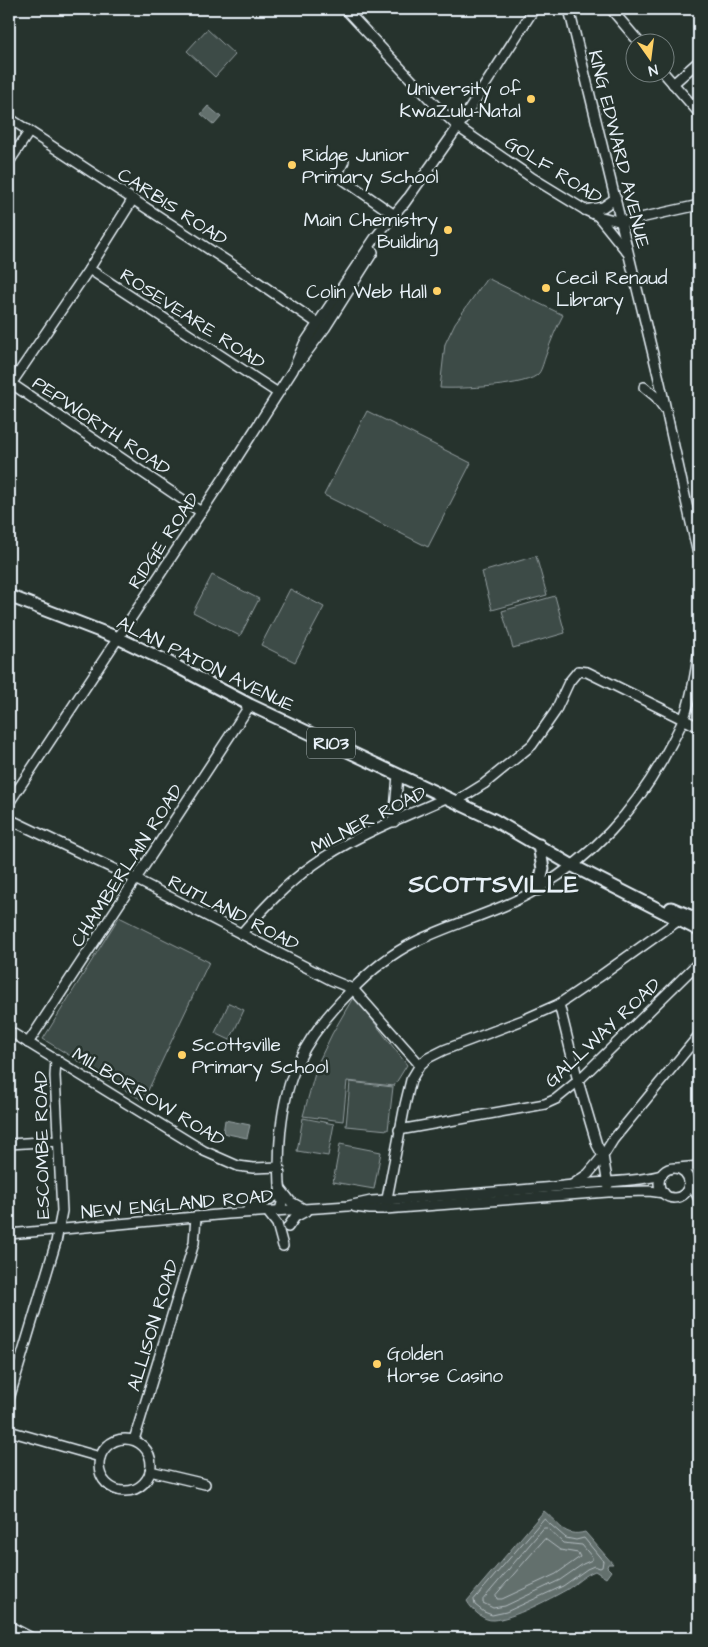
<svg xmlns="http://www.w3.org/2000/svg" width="708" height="1647" viewBox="0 0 708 1647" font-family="'Architects Daughter',sans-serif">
  <rect width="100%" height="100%" fill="#26332d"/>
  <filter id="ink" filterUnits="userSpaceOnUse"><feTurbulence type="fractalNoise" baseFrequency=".02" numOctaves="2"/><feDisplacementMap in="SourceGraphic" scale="10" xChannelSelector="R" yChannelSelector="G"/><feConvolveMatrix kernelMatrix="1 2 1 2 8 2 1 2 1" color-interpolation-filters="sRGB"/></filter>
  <g filter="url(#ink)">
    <g fill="#3e4b47" stroke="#939ea0">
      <path d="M207 29 235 55 215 77 187 51Z"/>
      <path d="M487 278 563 315C556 328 551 341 546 355 544 360 542 369 539 373 529 387 458 389 440 388L445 344 455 323Z"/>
      <path d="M367 411 471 463 428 547 324 495Z"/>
      <path d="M536 556 547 595 492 610 482 572Z"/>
      <path d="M212 575 259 599 240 636 193 612Z"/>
      <path d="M290 589 324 607 295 662 261 645Z"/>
      <path d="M555 596 565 633 513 648 502 611Z"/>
      <path d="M119 917 209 962 143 1101 43 1039Z"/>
      <path d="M354 996 407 1065 394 1086 347 1081 343 1121 303 1116 318 1063 332 1034Z"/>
      <path d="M229 1003 244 1010 230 1040 215 1033Z"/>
      <path d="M350 1082 393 1087 388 1130 346 1126Z"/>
      <path d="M303 1118 334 1124 328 1156 297 1151Z"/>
      <path d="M340 1144 381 1152 374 1189 333 1182Z"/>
    </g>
    <g fill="#636f6d" stroke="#98a3a5">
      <path d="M208 106 221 117 214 125 201 114Z"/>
      <path d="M225 1120 250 1125 247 1138 223 1133Z"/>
      <path d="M544 1511C559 1523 564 1538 585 1532L613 1564H608L607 1567 611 1571 606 1578 595 1571C584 1575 576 1584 566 1590 550 1599 512 1619 494 1620 483 1621 472 1610 467 1601Z"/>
    </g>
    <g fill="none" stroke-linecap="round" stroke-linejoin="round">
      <g stroke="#b3bdc0" stroke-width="1">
        <path d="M544 1519 566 1538 576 1540 584 1538 603 1561 602 1567 600 1568 594 1566 587 1569 563 1586 506 1612 492 1615 484 1612 475 1605 474 1600Z"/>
        <path d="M544 1528H547L563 1543 582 1545 592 1557V1560L583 1564 560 1580 505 1606 493 1608 483 1603V1600Z"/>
        <path d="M545 1539 560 1550 578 1553 580 1557 556 1574 502 1599H497L496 1595Z"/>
      </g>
      <defs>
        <g id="minor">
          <path d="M345 9 437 107 458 127 531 177 585 210 598 216 622 222 699 205"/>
          <path d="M569 9 660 383 699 559"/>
          <path d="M611 9 639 42"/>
          <path d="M663 72 699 113"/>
          <path d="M673 84 699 61"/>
          <path d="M9 118 230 263 323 327"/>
          <path d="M344 161 337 175 393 214"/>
          <path d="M9 162 29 132"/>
          <path d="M404 204 458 127 534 9"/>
          <path d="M585 210 603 207 616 198"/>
          <path d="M598 216 627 252"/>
          <path d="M89 269 278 393"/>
          <path d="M298 364 325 328 373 252"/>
          <path d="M9 382 201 512"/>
          <path d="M9 387 89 269 133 199"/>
          <path d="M644 387 656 397 664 408"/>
          <path d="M455 802 484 784 532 745 555 712 569 682 578 671 587 672 699 727"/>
          <path d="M9 803 231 467 293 370 304 344 375 238 407 199"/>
          <path d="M9 819 137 880 331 980 353 989 420 1065"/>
          <path d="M394 822 398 775"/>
          <path d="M241 934C263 909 285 885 313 865 353 836 402 818 446 798"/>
          <path d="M559 1004 578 1081 597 1145 603 1156 588 1174 572 1185"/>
          <path d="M9 1031 204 1151 238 1166 253 1168 279 1167"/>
          <path d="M28 1043 250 705"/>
          <path d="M399 1130 545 1104 556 1099 578 1081 699 962"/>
          <path d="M9 1144 58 1141"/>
          <path d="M678 1168 699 1166"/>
          <circle cx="674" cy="1183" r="15"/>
          <path d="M690 1182 699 1199"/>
          <path d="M608 1185 603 1156 613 1140 699 1035"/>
          <path d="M280 1188 291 1202 302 1208"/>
          <path d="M355 1207 370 1209H385L608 1192 649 1191 664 1193"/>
          <path d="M248 1209 266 1202 280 1193"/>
          <path d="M385 1209 405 1105 411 1080 420 1065 428 1058 444 1050 523 1020 559 1004 599 977 679 920"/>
          <path d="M280 1210 282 1203C276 1160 279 1102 298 1062 310 1036 329 1013 349 993 368 973 390 954 415 942 455 922 500 912 539 888 594 855 632 814 663 759 670 746 678 732 684 718 692 696 696 672 699 648"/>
          <path d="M267 1211 277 1224 283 1246"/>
          <path d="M288 1227 295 1217 308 1210"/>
          <path d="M9 1234 228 1214 348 1206 371 1201C441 1196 512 1192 582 1184 609 1181 636 1182 662 1175"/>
          <path d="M9 1399 56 1242 62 1211 55 1076 56 1059"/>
          <path d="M9 1431 100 1457"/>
          <circle cx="125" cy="1465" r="26"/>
          <path d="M134 1440 194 1243 196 1217"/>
          <path d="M150 1471 205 1484"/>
          <path d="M9 1626 32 1638"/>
        </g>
        <g id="major">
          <path d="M9 596 118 638 170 663 250 705 494 820 573 866 699 930"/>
          <path d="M538 889 543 869 539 845"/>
          <path d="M671 908 699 920"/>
        </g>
      </defs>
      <use href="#minor" stroke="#e8f1f8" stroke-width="12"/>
      <use href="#major" stroke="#e8f1f8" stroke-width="15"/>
      <use href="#minor" stroke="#26332d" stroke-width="9"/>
      <use href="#major" stroke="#26332d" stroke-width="11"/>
    </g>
  </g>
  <g fill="#ffd166" stroke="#26332d" stroke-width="2">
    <circle cx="531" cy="99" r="5"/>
    <circle cx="292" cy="165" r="5"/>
    <circle cx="448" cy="230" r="5"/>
    <circle cx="546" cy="288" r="5"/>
    <circle cx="437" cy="291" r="5"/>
    <circle cx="182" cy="1055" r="5"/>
    <circle cx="377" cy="1364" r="5"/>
  </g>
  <g text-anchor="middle" stroke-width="5" stroke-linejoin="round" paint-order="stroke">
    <rect fill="#26332d" stroke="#aeb8bb" stroke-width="1" x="307" y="727.5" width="48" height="31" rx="4"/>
    <g font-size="18" font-weight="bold" fill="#e8f1f8">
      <text x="331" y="749">R103</text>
    </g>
    <g font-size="19" fill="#e8f1f8" stroke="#26332d" text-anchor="start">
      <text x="521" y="95" text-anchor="end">University of<tspan x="521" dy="22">KwaZulu-Natal</tspan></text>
      <text x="302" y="161">Ridge Junior<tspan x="302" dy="22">Primary School</tspan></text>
      <text x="438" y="226" text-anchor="end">Main Chemistry<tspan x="438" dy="22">Building</tspan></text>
      <text x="556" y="284">Cecil Renaud<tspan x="556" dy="22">Library</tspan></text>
      <text x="427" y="298" text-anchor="end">Colin Web Hall</text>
      <text x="192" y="1051">Scottsville<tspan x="192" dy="22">Primary School</tspan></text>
      <text x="387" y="1360">Golden<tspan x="387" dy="22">Horse Casino</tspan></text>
    </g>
    <g font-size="19" fill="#e8f1f8" stroke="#26332d">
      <text transform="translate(620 149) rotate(76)" y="7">KING EDWARD AVENUE</text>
      <text transform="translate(554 169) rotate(32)" y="7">GOLF ROAD</text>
      <text transform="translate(173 206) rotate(33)" y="7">CARBIS ROAD</text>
      <text transform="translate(193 318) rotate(33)" y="7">ROSEVEARE ROAD</text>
      <text transform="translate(102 425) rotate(34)" y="7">PEPWORTH ROAD</text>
      <text transform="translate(163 540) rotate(-56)" y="7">RIDGE ROAD</text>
      <text transform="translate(206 663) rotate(26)" y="7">ALAN PATON AVENUE</text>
      <text transform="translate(368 819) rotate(-27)" y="7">MILNER ROAD</text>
      <text transform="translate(126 865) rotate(-57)" y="7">CHAMBERLAIN ROAD</text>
      <text transform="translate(234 912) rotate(27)" y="7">RUTLAND ROAD</text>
      <text transform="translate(602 1032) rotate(-43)" y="7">GALLWAY ROAD</text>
      <text transform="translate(149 1096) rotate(31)" y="7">MILBORROW ROAD</text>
      <text transform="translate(41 1145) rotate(-91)" y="7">ESCOMBE ROAD</text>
      <text transform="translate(177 1203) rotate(-5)" y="7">NEW ENGLAND ROAD</text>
      <text transform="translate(152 1325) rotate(-73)" y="7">ALLISON ROAD</text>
    </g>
    <g font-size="24" font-weight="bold" letter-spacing="1" fill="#e8f1f8" stroke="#26332d">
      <text x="494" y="892">SCOTTSVILLE</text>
    </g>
  </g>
  <rect width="708" height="1647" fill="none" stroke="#26332d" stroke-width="30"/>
  <rect x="15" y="15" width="678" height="1617" fill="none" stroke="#e8f1f8" stroke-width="2" filter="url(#ink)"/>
  <g transform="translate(650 58) rotate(166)"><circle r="24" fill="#26332d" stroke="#747f7e"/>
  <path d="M0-4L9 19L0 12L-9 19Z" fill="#ffd166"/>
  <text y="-8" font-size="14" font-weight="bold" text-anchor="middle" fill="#e8f1f8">N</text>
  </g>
</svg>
